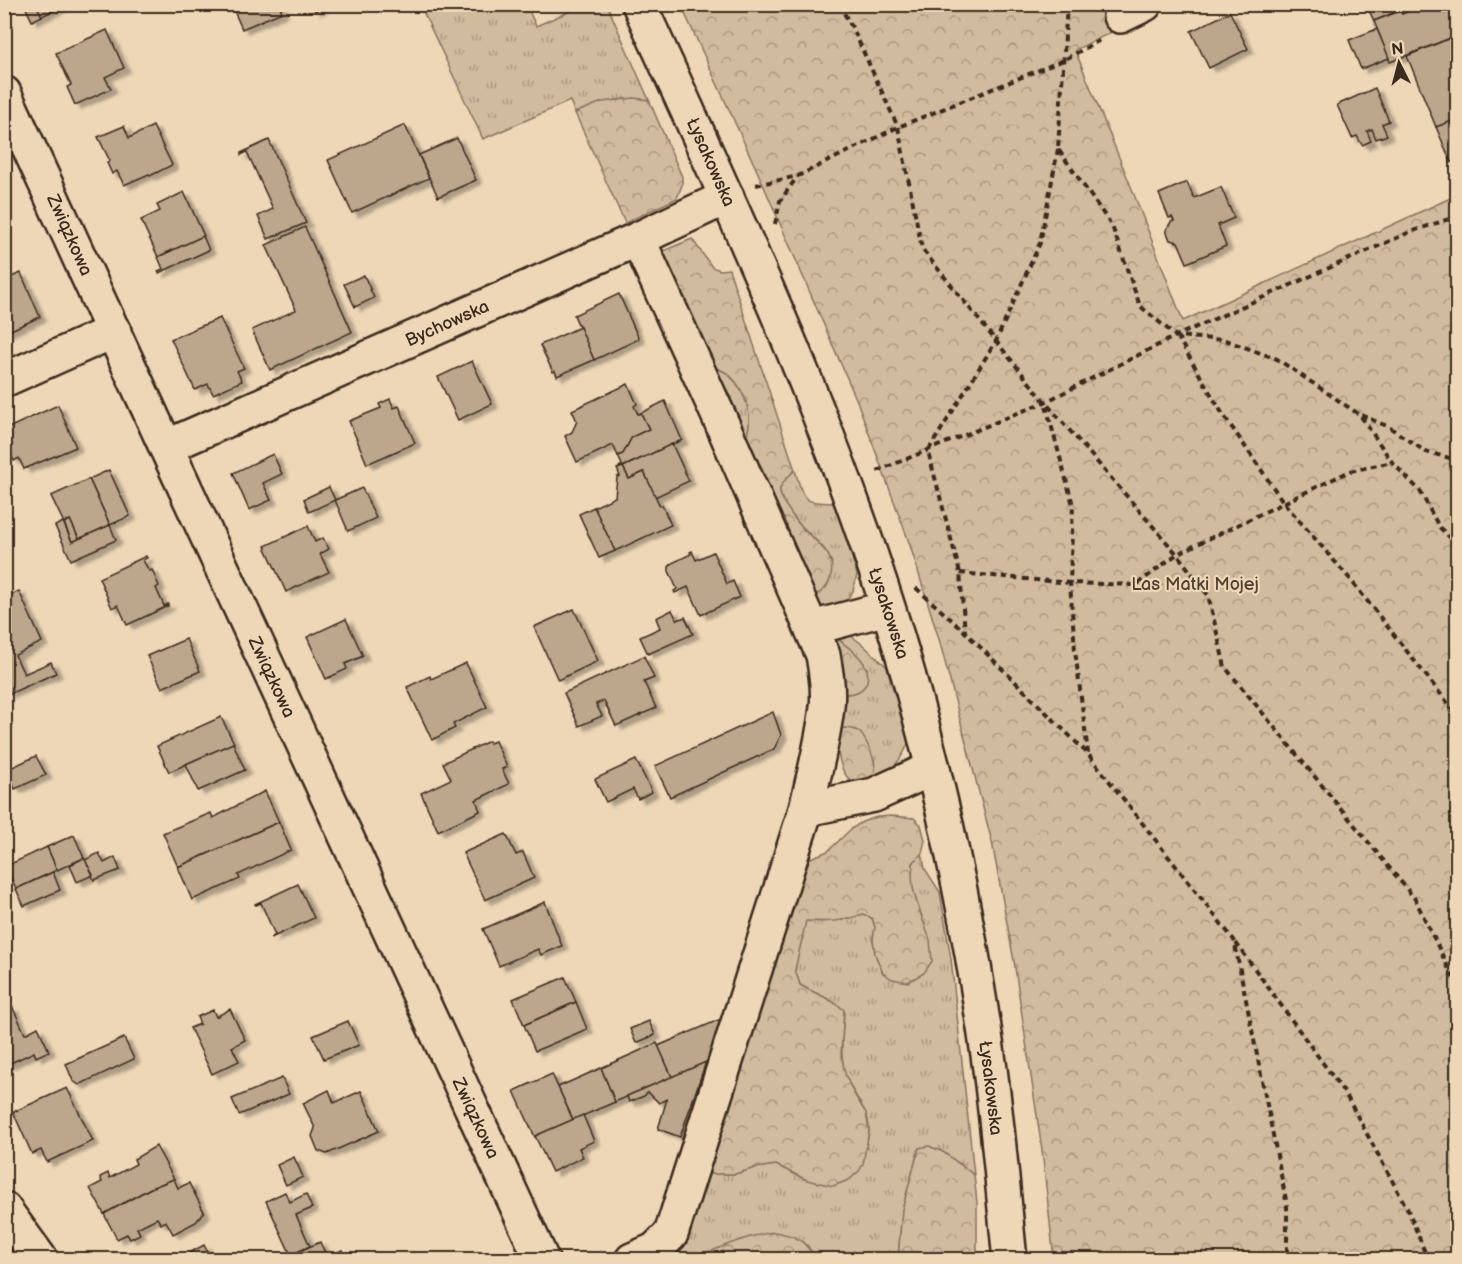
<svg xmlns="http://www.w3.org/2000/svg" width="1462" height="1264" viewBox="0 0 1462 1264" font-family="'Balsamiq Sans',sans-serif">
  <defs>
    <pattern id="grass-tufts" width="24" height="20" patternUnits="userSpaceOnUse" patternTransform="scale(1.5)"><rect width="24" height="20" fill="#d0bb9e"/><path d="M3 7l-1-3M5 7V3M7 7l1-3M15 17l-1-3M17 17v-4M19 17l1-3" fill="none" stroke="#aa9880"/></pattern>
    <pattern id="forest-crowns" width="20" height="18" patternUnits="userSpaceOnUse" patternTransform="scale(1.5)"><rect width="20" height="18" fill="#d0bb9e"/><path d="M2 6a3 3 0 1 1 6 0M12 15a3 3 0 1 1 6 0" fill="none" stroke="#aa9880"/></pattern>
    <filter id="shadow"><feDropShadow dx="6" dy="4" stdDeviation="1.5" flood-color="#0004"/></filter>
  </defs>
  <rect width="100%" height="100%" fill="#eed7b7"/>
  <filter id="ink" filterUnits="userSpaceOnUse"><feTurbulence type="fractalNoise" baseFrequency=".0167" numOctaves="2"/><feDisplacementMap in="SourceGraphic" scale="12" xChannelSelector="R" yChannelSelector="G"/><feConvolveMatrix kernelMatrix="1 2 1 2 8 2 1 2 1" color-interpolation-filters="sRGB"/></filter>
  <g filter="url(#ink)">
    <g fill="url(#grass-tufts)" stroke="#86725e" stroke-width="1.5">
      <path d="M420 5H526L536 26 584 5H607L649 100C621 96 600 103 575 113L570 101 483 139Z"/>
      <path d="M702 364C710 366 718 368 725 372 742 383 753 411 748 431 747 437 742 442 739 447Z"/>
      <path d="M795 470C805 503 801 502 836 503L857 575 853 591 846 601 836 609 825 614 805 598 832 563C830 559 828 554 825 550 814 535 778 511 780 489 781 481 789 476 795 470Z"/>
      <path d="M835 636H851L862 644 886 666 893 675 909 742C902 758 890 775 873 780 877 760 869 749 860 732H835L854 653Z"/>
      <path d="M922 853 925 869 940 892 951 959 974 1175 943 1152 919 1148 902 1210 898 1259H816L807 1245 709 1252 695 1259 669 1260 702 1174H735L755 1168 776 1165 807 1180 866 1145C867 1141 869 1135 869 1131 870 1109 849 1092 844 1071 840 1051 843 1030 844 1010 831 998 815 994 800 985L795 970 805 921C827 922 843 922 863 914L872 918 875 927 873 939 875 954 883 973 923 919C917 904 908 882 913 865 914 860 919 856 922 853Z"/>
    </g>
    <g fill="url(#forest-crowns)" stroke="#86725e" stroke-width="1.5">
      <path d="M681 5H1108L1118 29 1075 50 1130 184 1183 321 1457 195V1259H1054L1042 1150 1014 961 992 842 939 639 909 542 857 401 759 175Z"/>
      <path d="M634 98 649 100 682 177V185L677 198 625 223 575 113 602 102Z"/>
      <path d="M692 239 712 267 720 270 729 269 795 470C789 476 782 481 780 489 779 495 783 501 786 506 791 514 797 522 803 529 818 543 838 556 830 579 827 591 817 595 805 598L739 447C742 442 747 437 748 431 753 411 742 383 725 372 718 368 710 366 702 364L654 255Z"/>
      <path d="M835 636C843 645 854 650 861 659 870 670 871 686 857 692 853 694 846 694 842 694L831 638Z"/>
      <path d="M844 728C848 728 854 729 858 731 865 736 874 757 875 766 875 771 874 775 873 780 869 781 862 783 858 783 839 781 837 747 835 732Z"/>
      <path d="M891 816 914 818 921 825 925 840 922 853 913 863 912 875 913 888 917 904 930 940 932 961 924 973 908 982 892 979 883 973 875 954 873 939 875 927 872 918 863 914C843 922 827 922 806 921L795 970 800 985C815 994 831 998 844 1010L841 1053 845 1074 854 1094 866 1113 869 1131 863 1164 859 1171 849 1180 833 1186 807 1180 776 1165 755 1168 735 1174H702L796 864 828 851 851 829 862 822 877 817Z"/>
      <path d="M929 1146 943 1152 974 1175 977 1203V1259H898L902 1210 919 1148Z"/>
      <path d="M774 1232C798 1236 803 1239 816 1259H695C719 1247 747 1236 774 1232Z"/>
    </g>
    <g fill="#bca68c" stroke="#3b2a1e" stroke-width="1.5" filter="url(#shadow)">
      <path d="M24 4H36L42 16 32 21Z"/>
      <path d="M36 4H67L42 16Z"/>
      <path d="M231 4H279L282 12 242 29Z"/>
      <path d="M312 4H330L315 11Z"/>
      <path d="M1366 4H1389L1393 13 1374 21Z"/>
      <path d="M1389 4H1426L1402 14 1400 11 1393 13Z"/>
      <path d="M1426 4H1458V35L1390 62 1374 21 1400 11 1402 14Z"/>
      <path d="M1230 12 1248 49 1209 68 1191 31Z"/>
      <path d="M1377 29 1389 58 1361 69 1349 40Z"/>
      <path d="M107 30 124 68 105 77 111 89 75 105 67 87 71 85 56 53Z"/>
      <path d="M1458 35V119L1436 127 1407 56Z"/>
      <path d="M1375 88 1389 121 1382 124 1387 135 1376 139 1372 129 1367 131 1371 141 1362 145 1357 136 1352 138 1337 105Z"/>
      <path d="M1458 119V160L1451 162 1436 127Z"/>
      <path d="M405 125 429 178 352 213 328 160Z"/>
      <path d="M124 126 129 138 153 126 172 165 150 176 149 174 124 185 117 171 112 174 107 163 110 161 98 137Z"/>
      <path d="M457 138 476 180 438 197 419 155Z"/>
      <path d="M269 140 306 223 268 239 258 216 273 209 247 152 241 155V153Z"/>
      <path d="M1187 182 1194 198 1221 187 1234 218 1218 225 1226 246 1187 263 1178 242 1170 240 1166 230 1171 222 1174 221 1172 217 1169 218 1159 194Z"/>
      <path d="M184 192 204 236 158 257 141 220 160 211 157 205Z"/>
      <path d="M305 227 352 332 270 370 252 330 296 310 266 245Z"/>
      <path d="M203 236 209 250 159 273 158 271 163 269 158 257Z"/>
      <path d="M21 273 40 317 4 333V280Z"/>
      <path d="M364 275 374 298 355 307 344 284Z"/>
      <path d="M619 294 639 339 594 360 574 315Z"/>
      <path d="M220 318 244 368 237 371 242 381 213 394 208 384 195 390 171 339Z"/>
      <path d="M580 327 594 360 557 376 555 371 553 372 540 345Z"/>
      <path d="M472 361 492 404 458 420 438 377Z"/>
      <path d="M628 384 637 404 634 406 638 414 641 413 649 429 632 437 623 454 618 456 613 445 577 462 565 436 572 432 577 421 572 410Z"/>
      <path d="M390 399 394 408 399 406 415 443 367 464 349 421 381 408 379 404Z"/>
      <path d="M665 401 682 440 620 468 619 467 622 465 618 456 623 454 632 437 649 429 641 413Z"/>
      <path d="M58 405 76 447 24 469 19 458 14 461 4 440V434L8 432 6 429Z"/>
      <path d="M672 444 689 481 655 497 644 472 629 479 623 467Z"/>
      <path d="M273 454 282 474 263 483 271 500 249 510 233 473Z"/>
      <path d="M623 467 629 479 644 472 660 506 662 505 671 525 615 551 594 507 615 497 617 477 620 476 617 469Z"/>
      <path d="M109 470 130 516 110 525 89 479Z"/>
      <path d="M89 479 110 525 79 539 70 520 64 523 51 496Z"/>
      <path d="M329 487 335 500 309 512 304 499Z"/>
      <path d="M362 488 376 518 348 531 335 500Z"/>
      <path d="M594 507 615 551 599 558 579 514Z"/>
      <path d="M70 520 79 539 72 542 64 523Z"/>
      <path d="M63 522 72 542 110 525 116 540 71 560 55 526Z"/>
      <path d="M308 526 315 542 323 538 329 549 320 554 329 572 286 592 265 546Z"/>
      <path d="M692 551 696 560 713 552 727 584 733 581 740 597 701 615 688 587 675 593 674 591 677 589 669 571V567L672 563 691 554 690 552Z"/>
      <path d="M146 556 147 558 143 560 149 571 152 570 159 586 156 588 164 606 168 604V606L127 625 118 605 112 608 99 578Z"/>
      <path d="M19 591 42 642 15 655 24 674 51 662 56 673 9 694 4 684V598Z"/>
      <path d="M574 609 598 661 558 680 534 627Z"/>
      <path d="M672 610 677 620 685 617 693 634 648 654 640 637 660 628 656 618Z"/>
      <path d="M346 619 363 656 345 664 347 669 326 679 307 637Z"/>
      <path d="M186 639 200 671 162 688 147 656Z"/>
      <path d="M644 656 654 678 644 682 656 708 616 726 604 701 596 704 602 716 579 726 564 693Z"/>
      <path d="M466 663 487 707 453 724 455 728 432 740 407 687 430 676 431 679Z"/>
      <path d="M773 712 781 735 774 749 670 797 655 766Z"/>
      <path d="M221 717 234 743 169 772 157 746Z"/>
      <path d="M489 741 490 743 495 741 507 767 502 769 509 784 476 800 480 811 438 831 421 793 451 779 443 763Z"/>
      <path d="M233 743 245 770 198 791 186 764Z"/>
      <path d="M36 756 46 775 15 789 6 770Z"/>
      <path d="M636 760 652 792 638 799 633 789 606 802 595 779Z"/>
      <path d="M265 791 279 822 178 867 163 833 211 813 213 818Z"/>
      <path d="M279 822 291 850 238 875 240 879 192 900 178 867Z"/>
      <path d="M506 834 516 855 523 852 534 878 485 900 463 853Z"/>
      <path d="M74 835 84 858 57 870 47 847Z"/>
      <path d="M47 847 57 870 16 889 6 866Z"/>
      <path d="M99 853 104 863 115 857 120 870 94 880 85 860Z"/>
      <path d="M84 858 93 875 77 882 70 865Z"/>
      <path d="M53 872 60 890 24 906 16 889Z"/>
      <path d="M298 884 314 918 271 938 275 935 261 903 256 905 255 904Z"/>
      <path d="M545 902 562 946 541 955 538 949 499 966 483 929Z"/>
      <path d="M565 977 576 1002 524 1025 513 999Z"/>
      <path d="M576 1002 587 1029 535 1051 524 1025Z"/>
      <path d="M13 1008 25 1034 38 1027 49 1051 36 1057 34 1052 4 1066V1012Z"/>
      <path d="M230 1009 245 1040 232 1047 239 1061 212 1074 190 1028 200 1024 197 1017 213 1010 216 1017Z"/>
      <path d="M723 1018 709 1061 672 1077 658 1046Z"/>
      <path d="M348 1021 359 1045 324 1059 313 1036Z"/>
      <path d="M649 1021 655 1035 636 1043 630 1029Z"/>
      <path d="M124 1038 134 1059 79 1085 73 1081 66 1064Z"/>
      <path d="M657 1043 672 1077 615 1102 601 1068Z"/>
      <path d="M706 1062 680 1137 658 1129 667 1099 659 1103 648 1092 644 1096 629 1102 627 1096Z"/>
      <path d="M601 1068 615 1102 573 1120 558 1087Z"/>
      <path d="M552 1074 573 1120 535 1137 514 1091Z"/>
      <path d="M282 1078 289 1094 239 1115 232 1099Z"/>
      <path d="M67 1088 93 1141 47 1162 41 1150 32 1154 13 1112Z"/>
      <path d="M329 1090 334 1103 361 1091 379 1131 327 1154 318 1151 312 1136 315 1128 303 1103Z"/>
      <path d="M583 1115 594 1141 579 1148 583 1157 552 1172 535 1136Z"/>
      <path d="M156 1146 174 1179 151 1188 104 1214 90 1188 102 1182 100 1177 108 1173 110 1178 136 1164 134 1159Z"/>
      <path d="M294 1157 303 1177 286 1185 277 1165Z"/>
      <path d="M174 1179 178 1188 189 1183 204 1212 196 1222 173 1234 166 1221 161 1224 157 1218 137 1228 140 1234 130 1239 127 1234 117 1239 104 1214 151 1188Z"/>
      <path d="M285 1192 290 1202 306 1194 312 1208 296 1215 310 1246 291 1255 266 1201Z"/>
      <path d="M320 1242 327 1257 342 1250 346 1260H293L291 1255Z"/>
      <path d="M204 1245 212 1260H195L191 1252Z"/>
      <path d="M191 1252 195 1260H177Z"/>
    </g>
    <g fill="none" stroke-linecap="round" stroke-linejoin="round">
      <defs>
        <g id="minor">
          <path d="M639 4C742 231 850 458 915 699 947 816 971 935 988 1055 998 1123 1003 1192 1010 1260"/>
          <path d="M1120 16 1145 4"/>
          <path d="M4 93 166 447 542 1260"/>
          <path d="M4 380 114 331"/>
          <path d="M166 447 638 239 727 197"/>
          <path d="M812 628 887 608"/>
          <path d="M806 809 874 795 933 768"/>
          <path d="M4 1209 41 1260"/>
          <path d="M632 1260 655 1250 671 1234 806 809C814 775 823 741 827 707 829 690 826 672 823 655L720 419 638 239"/>
        </g>
      </defs>
      <use href="#minor" stroke="#3b2a1e" stroke-width="38"/>
      <g stroke="#3b2a1e" stroke-width="4" stroke-dasharray="6 4.5" stroke-linecap="butt">
        <path d="M839 4 853 29 898 127 922 249 1045 402 1177 554 1208 595 1225 667 1415 899 1458 988"/>
        <path d="M1067 4 1058 149 1112 226 1140 306 1176 336 1225 340 1277 359 1360 415 1392 462 1420 491 1439 527 1458 545"/>
        <path d="M1058 149 1040 243 996 341 928 451 960 573 965 632 1088 754 1234 940 1287 1205V1260"/>
        <path d="M756 185 798 176 898 127 1064 60 1100 40"/>
        <path d="M775 224 780 201 797 177"/>
        <path d="M1177 336 1222 413 1284 503 1350 579 1458 716"/>
        <path d="M1046 406 1073 505 1070 583 1075 650 1088 753"/>
        <path d="M1361 415 1389 427 1426 452 1458 460"/>
        <path d="M877 471 1045 402 1176 336 1410 232 1458 216"/>
        <path d="M960 573 1070 583 1136 585 1177 554 1350 471 1392 462"/>
        <path d="M916 588 964 631"/>
        <path d="M1236 943 1346 1095 1409 1212 1428 1260"/>
        <path d="M1450 1260 1458 1221"/>
      </g>
      <use href="#minor" stroke="#eed7b7" stroke-width="33"/>
    </g>
  </g>
  <g text-anchor="middle" stroke-width="4.5" stroke-linejoin="round" paint-order="stroke">
    <g font-size="18" fill="#3b2a1e" stroke="#eed7b7">
      <text transform="translate(711 162) rotate(66)" y="6">Łysakowska</text>
      <text transform="translate(70 235) rotate(66)" y="6">Związkowa</text>
      <text transform="translate(447 323) rotate(-24)" y="6">Bychowska</text>
      <text transform="translate(889 613) rotate(72)" y="6">Łysakowska</text>
      <text transform="translate(272 677) rotate(65)" y="6">Związkowa</text>
      <text transform="translate(991 1088) rotate(83)" y="6">Łysakowska</text>
      <text transform="translate(476 1118) rotate(65)" y="6">Związkowa</text>
    </g>
    <g font-size="18" fill="#514031" stroke="#eed7b7">
      <text x="1195" y="590">Las Matki Mojej</text>
    </g>
  </g>
  <rect width="1462" height="1264" fill="none" stroke="#eed7b7" stroke-width="24"/>
  <rect x="12" y="12" width="1438" height="1240" fill="none" stroke="#3b2a1e" stroke-width="2" filter="url(#ink)"/>
  <g transform="translate(1399 63) rotate(354)" stroke="#eed7b7" stroke-width="4.5" paint-order="stroke">
  <path d="M0-4.5L10 22L0 15L-10 22Z" fill="#3b2a1e"/>
  <text y="-9" font-size="16" font-weight="bold" text-anchor="middle" fill="#3b2a1e">N</text>
  </g>
</svg>
